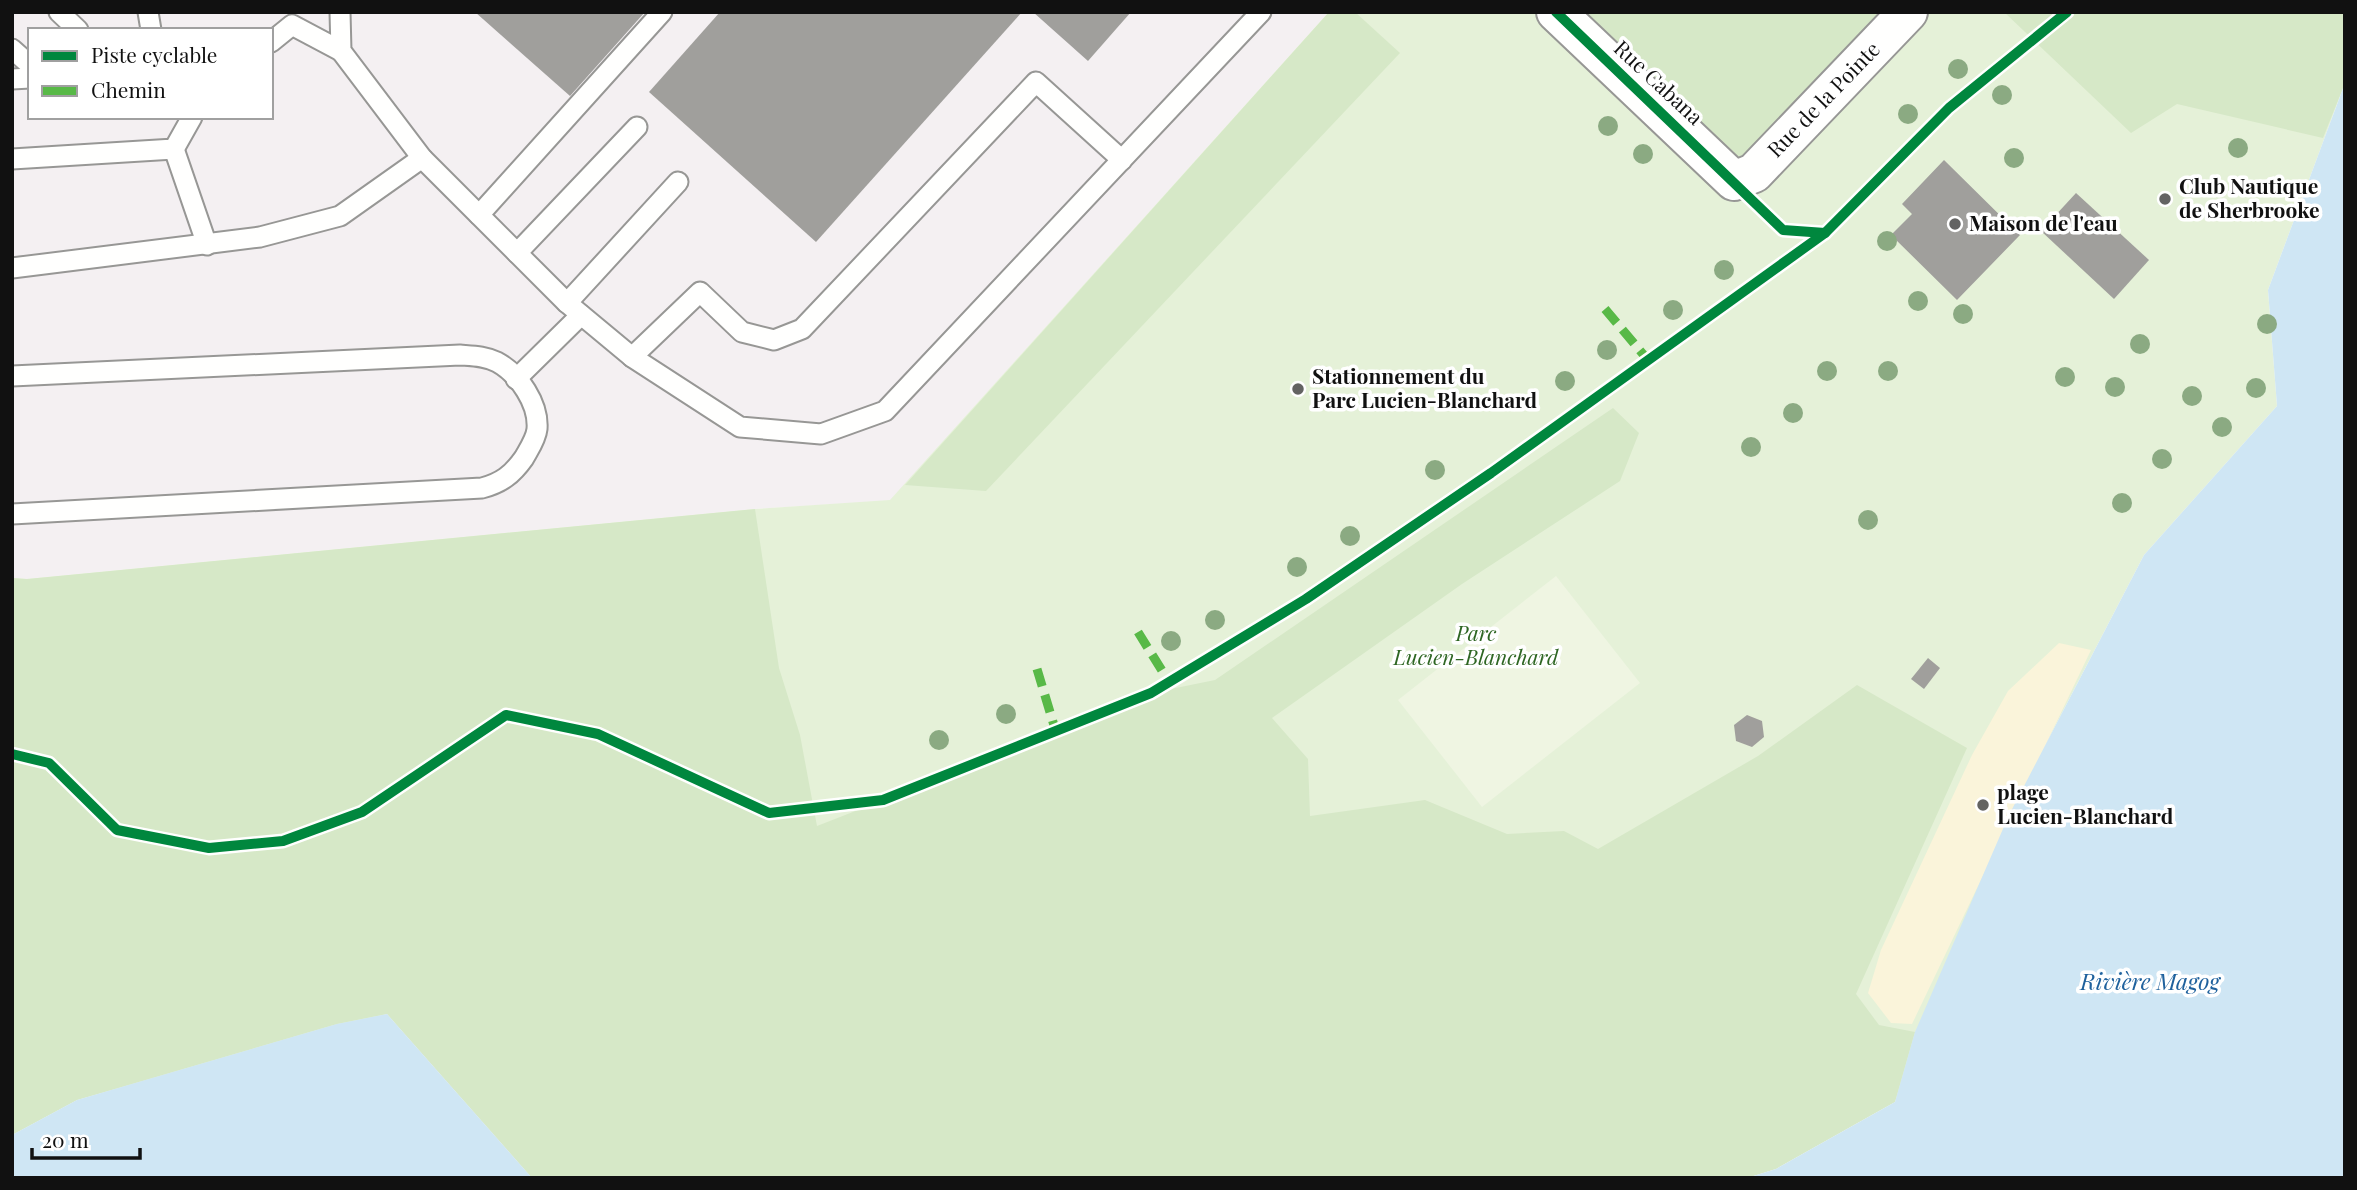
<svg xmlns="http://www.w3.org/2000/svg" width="2357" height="1190" viewBox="0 0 2357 1190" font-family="'Playfair Display',serif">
  <rect width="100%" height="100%" fill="#fcfcf7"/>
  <path fill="#f4f0f2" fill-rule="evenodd" d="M12 12H1329L890 501 755 509 27 579 12 578ZM30 30H271V117H30Z"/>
  <path fill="#e5f1d8" d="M1329 12H2345V83L2268 290 2277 406 2144 555 2009 815 1895 1102 1747 1178H532L387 1014 77 1100 12 1135V578L27 579 755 509 890 500Z"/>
  <g fill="#d6e8c7">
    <path d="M1329 12H1355L1400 53 986 491 905 485Z"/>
    <path d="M1556 12H1908L1754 173Z"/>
    <path d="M2004 12H2345V83L2323 138 2177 104 2131 133Z"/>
    <path d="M1613 408 1639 433 1620 481 1462 584 1272 718 1308 759 1310 816 1425 800 1507 834 1564 831 1598 849 1758 756 1857 685 1967 748 1856 994 1879 1025 1915 1032 1895 1102 1776 1169 1747 1178H532L387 1014 337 1024 77 1100 12 1135V578L27 579 755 509 779 668 800 735 817 826 999 755 1151 693 1215 680Z"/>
  </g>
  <path fill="#faf4da" d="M2059 643 2091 650 1912 1024 1891 1023 1868 993 1881 950 1972 755 2008 691Z"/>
  <path fill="#eff5e2" d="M1556 576 1640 683 1482 807 1398 700Z"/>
  <g fill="#cfe6f4">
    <path d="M2345 83V1178H1747L1776 1169 1895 1102 1915 1032 2009 815 2144 555 2277 406 2268 290Z"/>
    <path d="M387 1014 532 1178H12V1135L77 1100 337 1024Z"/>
  </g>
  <g fill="#a09f9c">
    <path d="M475 12H645L570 96Z"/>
    <path d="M720 12H1022L816 242 649 92Z"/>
    <path d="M1033 12H1131L1088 61Z"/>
    <path d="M1944 160 2020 235 1957 300 1891 235 1912 214 1902 204Z"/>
    <path d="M2076 193 2149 260 2114 299 2041 231Z"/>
    <path d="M1928 658 1940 668 1924 689 1911 679Z"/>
    <path d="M1747 715 1762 721 1764 737 1752 747 1736 741 1734 725Z"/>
  </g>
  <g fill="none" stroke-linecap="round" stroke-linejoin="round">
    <defs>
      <g id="lane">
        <path d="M59 12 78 30"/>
        <path d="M148 12 151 30"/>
        <path d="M340 12 341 51 422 158 567 303 632 357 740 427 821 434 885 411 1261 12"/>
        <path d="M271 42 292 25 341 51"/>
        <path d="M12 49 30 65"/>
        <path d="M12 79 30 78"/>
        <path d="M174 149 207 245"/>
        <path d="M12 159 174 149 192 117"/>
        <path d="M479 215 662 12"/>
        <path d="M517 253 637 127"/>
        <path d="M12 268 260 237 340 216 422 158"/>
        <path d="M567 303 678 182"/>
        <path d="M632 357 700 292 742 332 774 340 802 329 1036 82 1122 160"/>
        <path d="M12 376 460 355C473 356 485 356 497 362 519 374 539 404 537 429 536 439 529 449 524 458 512 475 501 483 482 488L12 514"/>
        <path d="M516 379 581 315"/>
      </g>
      <path id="street" d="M1556 12 1734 181 1754 173 1908 12"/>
    </defs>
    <use href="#lane" stroke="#979795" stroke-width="23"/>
    <use href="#street" stroke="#979795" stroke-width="42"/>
    <use href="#lane" stroke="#fffffe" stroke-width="19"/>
    <use href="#street" stroke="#fffffe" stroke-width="38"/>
    <g stroke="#58b947" stroke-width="9" stroke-dasharray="18 9" stroke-linecap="butt">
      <path d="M1605 309 1648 360"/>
      <path d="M1138 632 1169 682"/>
      <path d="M1037 669 1056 732"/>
    </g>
    <defs>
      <g id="cycleway">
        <path d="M1556 12 1783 230 1825 233"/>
        <path d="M12 754 49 763 117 830 209 848 283 841 362 812 506 715 598 734 769 813 883 800 1151 693 1306 599 1491 473 1825 233 1949 108 2067 12"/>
      </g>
    </defs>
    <use href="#cycleway" stroke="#fff" stroke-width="15"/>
    <use href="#cycleway" stroke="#00873e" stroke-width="10"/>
  </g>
  <g fill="#8baa82">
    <circle cx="1958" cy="69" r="10"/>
    <circle cx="2002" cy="95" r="10"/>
    <circle cx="1908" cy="114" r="10"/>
    <circle cx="1608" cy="126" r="10"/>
    <circle cx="2238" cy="148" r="10"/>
    <circle cx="1643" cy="154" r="10"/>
    <circle cx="2014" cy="158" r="10"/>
    <circle cx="1887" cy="241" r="10"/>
    <circle cx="1724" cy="270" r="10"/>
    <circle cx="1918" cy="301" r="10"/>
    <circle cx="1673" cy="310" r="10"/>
    <circle cx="1963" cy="314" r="10"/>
    <circle cx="2267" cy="324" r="10"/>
    <circle cx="2140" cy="344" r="10"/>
    <circle cx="1607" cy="350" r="10"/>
    <circle cx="1827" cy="371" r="10"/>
    <circle cx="1888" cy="371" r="10"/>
    <circle cx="2065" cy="377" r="10"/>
    <circle cx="1565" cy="381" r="10"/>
    <circle cx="2115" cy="387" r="10"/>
    <circle cx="2256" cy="388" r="10"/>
    <circle cx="2192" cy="396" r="10"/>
    <circle cx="1793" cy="413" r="10"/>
    <circle cx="2222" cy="427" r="10"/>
    <circle cx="1751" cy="447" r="10"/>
    <circle cx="2162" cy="459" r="10"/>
    <circle cx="1435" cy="470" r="10"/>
    <circle cx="2122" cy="503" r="10"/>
    <circle cx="1868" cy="520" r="10"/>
    <circle cx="1350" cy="536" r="10"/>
    <circle cx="1297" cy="567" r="10"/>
    <circle cx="1215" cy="620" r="10"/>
    <circle cx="1171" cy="641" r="10"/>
    <circle cx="1006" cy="714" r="10"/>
    <circle cx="939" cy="740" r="10"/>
  </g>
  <g fill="#636362" stroke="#fff" stroke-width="2.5">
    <circle cx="2165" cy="199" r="7"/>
    <circle cx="1955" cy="224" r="7"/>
    <circle cx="1298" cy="389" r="7"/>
    <circle cx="1983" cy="805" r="7"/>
  </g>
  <g text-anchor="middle" stroke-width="7" stroke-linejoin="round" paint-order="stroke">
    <g font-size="21" fill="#111" stroke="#fff">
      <text transform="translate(1658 83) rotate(43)" y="7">Rue Cabana</text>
      <text transform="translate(1824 100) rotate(-46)" y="7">Rue de la Pointe</text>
    </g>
    <g font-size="21" font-weight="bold" fill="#111" stroke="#fff" text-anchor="start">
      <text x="2179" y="194">Club Nautique<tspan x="2179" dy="24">de Sherbrooke</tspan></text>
      <text x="1969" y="231">Maison de l'eau</text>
      <text x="1312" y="384">Stationnement du<tspan x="1312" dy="24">Parc Lucien-Blanchard</tspan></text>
      <text x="1997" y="800">plage<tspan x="1997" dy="24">Lucien-Blanchard</tspan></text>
    </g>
    <g font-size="21" font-style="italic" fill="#2e6623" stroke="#fff">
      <text x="1476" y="641">Parc<tspan x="1476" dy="24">Lucien-Blanchard</tspan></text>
    </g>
    <g font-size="23" font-style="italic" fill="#1f619d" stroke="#fff">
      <text x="2150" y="990">Rivière Magog</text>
    </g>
  </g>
  <rect width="2357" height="1190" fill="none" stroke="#111111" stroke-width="28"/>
  <rect x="28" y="28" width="245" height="91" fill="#ffffff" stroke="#a0a0a0" stroke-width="2"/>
  <rect x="42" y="51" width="35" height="10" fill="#00873e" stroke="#a0a0a0" stroke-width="2"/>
  <text x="91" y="63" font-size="21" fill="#111111">Piste cyclable</text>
  <rect x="42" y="86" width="35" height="10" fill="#58b947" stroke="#a0a0a0" stroke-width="2"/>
  <text x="91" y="98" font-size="21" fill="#111111">Chemin</text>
  <path d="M32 1148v10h108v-10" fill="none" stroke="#111111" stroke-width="3.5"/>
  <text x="42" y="1148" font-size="21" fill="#111111" stroke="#ffffff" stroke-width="5" paint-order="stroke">20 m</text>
</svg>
